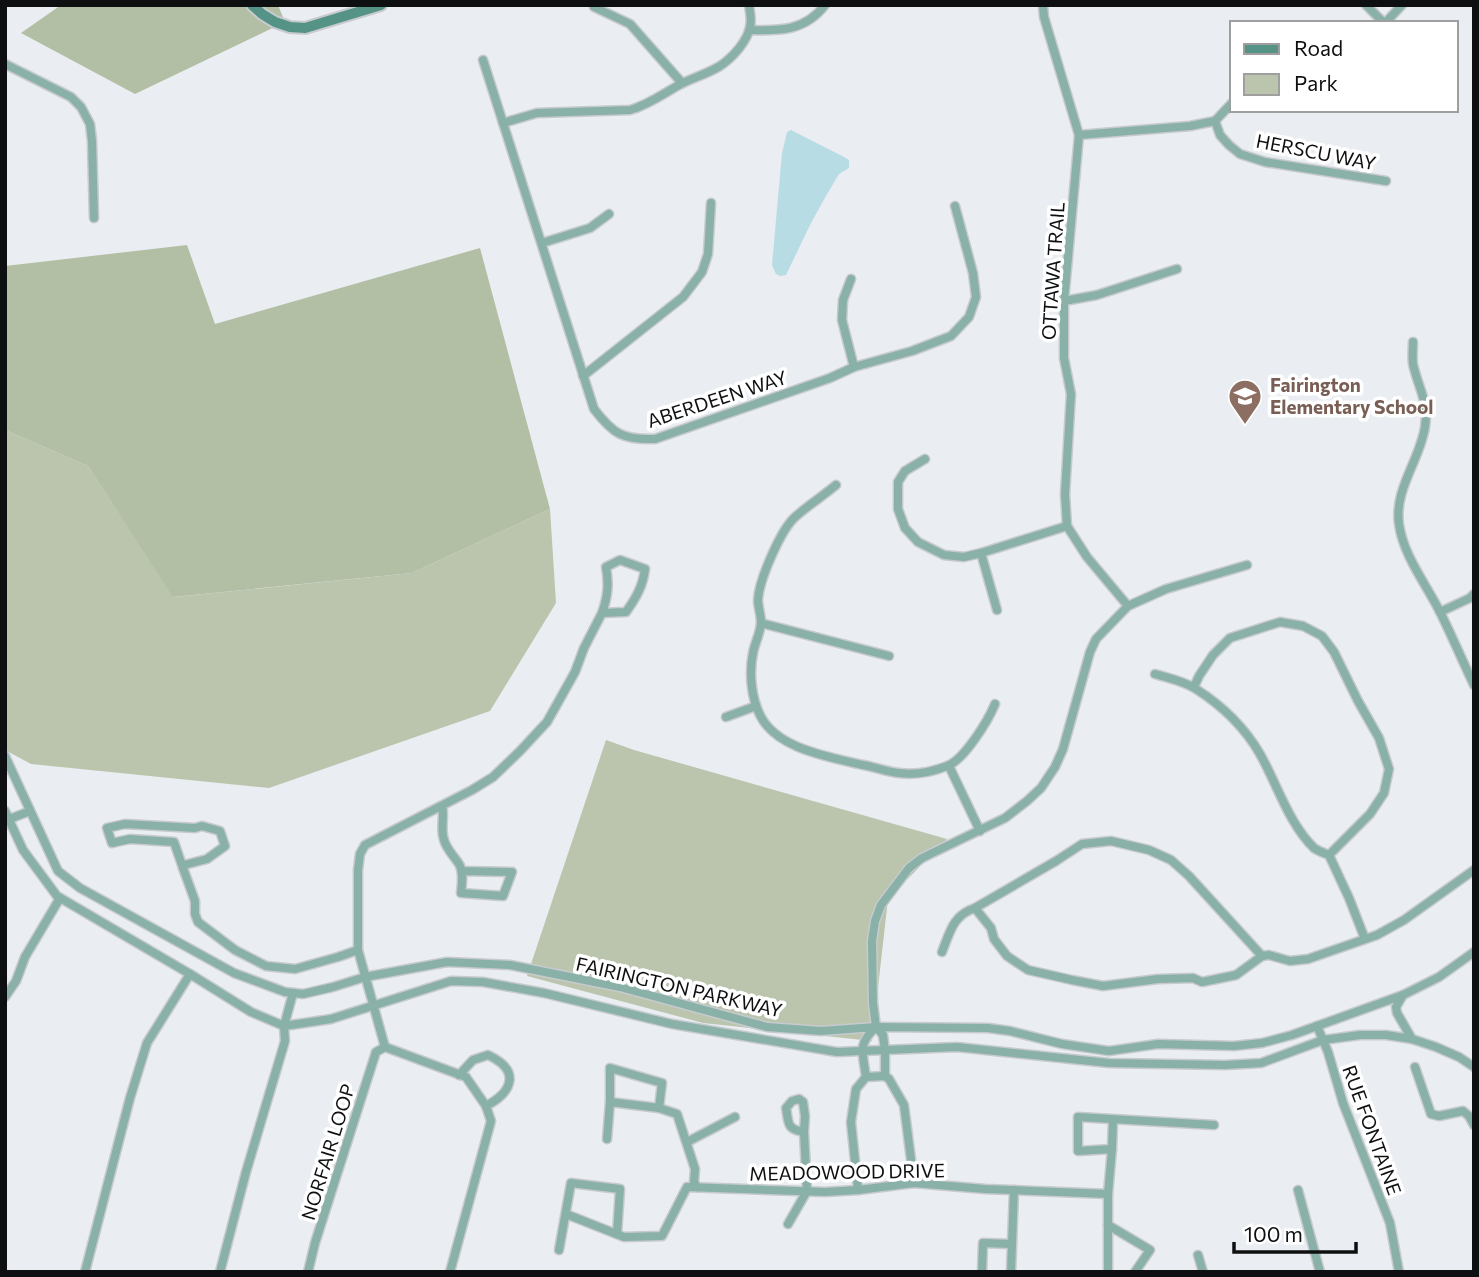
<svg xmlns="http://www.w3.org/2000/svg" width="1479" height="1277" viewBox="0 0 1479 1277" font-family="Commissioner,sans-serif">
  <rect width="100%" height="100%" fill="#eaeef2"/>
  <g fill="#bbc5ae">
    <path d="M5 430 88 466 174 597 412 573 550 509 556 603 490 711 269 788 31 764 5 750Z"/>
    <path d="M606 740 634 750 947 839 888 899 872 1041 703 1023 527 976Z"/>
  </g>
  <g fill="#b3bfa4">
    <path d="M61 5H278L285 22 135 94 21 33Z"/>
    <path d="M187 245 215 324 480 248 550 509 412 573 173 597 88 466 5 430V266Z"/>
  </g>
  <path fill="#b7dce4" d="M791 130 844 157 849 160V168L839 174 826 196 811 223 786 275 780 276 776 274 772 265 782 153 787 132Z"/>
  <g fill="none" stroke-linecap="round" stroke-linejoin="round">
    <defs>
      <g id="street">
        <path d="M1043 5 1044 17 1079 135 1064 301V358L1071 394 1065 494 1067 526 1087 557 1128 606"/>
        <path d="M1366 5 1384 23"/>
        <path d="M594 7 630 24 682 83"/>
        <path d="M1385 23 1402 5"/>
        <path d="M750 30C780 31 805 31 825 5"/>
        <path d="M483 60 594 409C613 434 623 440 655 439L830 378 854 367 912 351 951 336 969 317 976 297 973 273 955 206"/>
        <path d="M5 64 71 97 81 107 90 124 92 141 94 218"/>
        <path d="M1215 121 1220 135 1229 145 1240 154 1265 162 1386 181"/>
        <path d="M503 123 537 113 630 110C648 105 663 94 679 85 692 78 707 74 720 66 732 58 747 42 750 27 752 20 750 13 749 5"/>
        <path d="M1079 135 1190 126 1215 121 1232 103"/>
        <path d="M542 243 590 228 609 214"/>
        <path d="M851 279 843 300 842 320 854 367"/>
        <path d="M1064 301 1097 295 1177 269"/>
        <path d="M1413 342C1413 349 1412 357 1413 364 1418 388 1429 401 1425 427 1420 460 1394 489 1399 524 1403 555 1426 584 1440 612 1452 636 1462 660 1474 685"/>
        <path d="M583 376 683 297 702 272 708 254 711 203"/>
        <path d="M925 459 905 471 898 482V509L905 528 918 542 944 555 964 557 981 553 1067 526"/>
        <path d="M836 485C823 496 807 506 794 518 780 532 759 580 758 600 758 607 761 615 761 622 761 632 755 642 753 653 749 672 751 697 760 715 776 749 830 757 863 765 875 767 887 772 899 773 914 775 932 772 947 766 964 760 988 721 995 704"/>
        <path d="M981 553 997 610"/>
        <path d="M1440 612 1470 598 1474 594"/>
        <path d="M761 623 889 656"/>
        <path d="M1155 674C1168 678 1184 681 1196 689 1221 705 1245 728 1260 754 1277 784 1289 824 1314 848 1318 851 1324 853 1329 855L1349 898 1365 939"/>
        <path d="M1194 687 1199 676 1213 655 1230 638 1280 622 1303 626 1322 636 1334 652 1358 701 1379 738 1389 769 1384 793 1370 814 1329 855"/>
        <path d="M726 717 756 706"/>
        <path d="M5 756 58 871 80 888 234 973 285 992 303 994 333 987 365 977 447 962 510 965 620 987 767 1027 821 1031 876 1027 988 1028 1010 1031 1062 1044 1109 1051 1158 1044 1234 1046 1262 1043 1292 1035 1403 995 1439 977 1474 952"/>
        <path d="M949 766 980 831"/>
        <path d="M442 806C445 816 440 828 444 840 447 850 454 856 459 864 464 872 462 884 461 893L503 896 512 872 462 871"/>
        <path d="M5 811 23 850 57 896 190 974 251 1012 284 1026 331 1019 451 981 483 982 544 993 672 1024 837 1052 957 1047 1109 1063 1225 1065 1261 1063 1323 1040 1360 1035H1386L1412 1039 1436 1047 1459 1057 1474 1067"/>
        <path d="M7 820 30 811"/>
        <path d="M125 824 195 828 202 826 220 831 225 846 207 859 184 865 183 868 174 842 130 839 112 843 107 828Z"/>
        <path d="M183 868 195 901V914L198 922 235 950 266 966 295 969 338 957 358 950"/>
        <path d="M975 908 991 928 994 939 1007 956 1028 970 1072 980 1103 986 1158 979 1193 978 1202 982 1236 975 1262 956"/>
        <path d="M942 952C950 932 953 915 975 908L1056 861 1082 844 1111 841 1149 850 1171 860 1189 876 1262 956 1269 955 1290 961 1308 959 1377 935 1404 920 1474 870"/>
        <path d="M1403 995 1396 1007 1397 1013 1412 1039"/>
        <path d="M5 997 16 981 25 957 60 898"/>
        <path d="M1317 1026 1328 1052 1343 1103 1390 1223 1399 1272"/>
        <path d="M385 1047 358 950V870L360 854 365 845 472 790 493 777 520 751 547 722 575 672 584 648 602 613 626 612C636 598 643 586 645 569L620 560 606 567C609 584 608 596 602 613"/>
        <path d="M1415 1067 1431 1114 1439 1116 1463 1111 1469 1116 1474 1125"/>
        <path d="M459 1075 473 1060 488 1055C520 1070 514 1091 486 1106"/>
        <path d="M885 1076V1051L883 1035 876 1027 873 1003 872 941 875 921 881 905 909 868 922 858 1005 818 1027 801 1041 788 1055 767 1063 749 1090 652 1096 639 1128 606 1166 589 1247 565"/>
        <path d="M866 1077C863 1053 857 1044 876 1027"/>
        <path d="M610 1102 659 1108 677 1114 695 1169 694 1182 697 1187"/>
        <path d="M607 1139 610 1102V1068L662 1083 659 1108"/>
        <path d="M687 1142 735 1117"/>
        <path d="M1112 1149 1078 1151V1117L1214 1125"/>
        <path d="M858 1190 851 1122 856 1089 866 1077 885 1076 889 1079 904 1105 914 1183"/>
        <path d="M1298 1190 1320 1272"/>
        <path d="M566 1214 624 1237 662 1236 687 1187 825 1192 858 1190 914 1183 985 1189 1108 1194"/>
        <path d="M788 1224 807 1191 804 1132 805 1116 803 1102 799 1099 792 1101 786 1108C789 1123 786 1129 804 1132"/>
        <path d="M1108 1225 1150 1250 1135 1272"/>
        <path d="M559 1250 571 1183 620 1189 617 1234"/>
        <path d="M1198 1255 1203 1272"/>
        <path d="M85 1272 130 1098 147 1043 190 974"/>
        <path d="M220 1272 246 1172 285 1041 284 1026 293 993"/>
        <path d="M308 1272 315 1243 376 1052 385 1047 466 1077 486 1106 491 1121 450 1272"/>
        <path d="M982 1272 983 1243 1012 1244"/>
        <path d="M1011 1272 1014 1190"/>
        <path d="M1108 1272V1194L1112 1149 1113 1120"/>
      </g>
      <path id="secondary" d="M252 5 262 14 275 22 290 27 305 28 381 5"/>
    </defs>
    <use href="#street" stroke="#c7cace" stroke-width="11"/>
    <use href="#secondary" stroke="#c7cace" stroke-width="14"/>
    <use href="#street" stroke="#89b1a8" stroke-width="8"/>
    <use href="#secondary" stroke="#559386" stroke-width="10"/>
  </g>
  <defs>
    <symbol id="school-pin" viewBox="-11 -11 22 30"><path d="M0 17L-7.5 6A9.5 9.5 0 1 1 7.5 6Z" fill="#8d6e63" stroke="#fff"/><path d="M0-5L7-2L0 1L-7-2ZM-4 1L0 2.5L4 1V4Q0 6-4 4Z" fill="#fff"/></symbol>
  </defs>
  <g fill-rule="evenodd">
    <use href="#school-pin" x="1226" y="377" width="38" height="52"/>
  </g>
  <g text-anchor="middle" stroke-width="7" stroke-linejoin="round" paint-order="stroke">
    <g font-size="19" fill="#0e0f10" stroke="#fff">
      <text transform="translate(1316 152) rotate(11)" y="7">HERSCU WAY</text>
      <text transform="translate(1053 271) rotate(-86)" y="7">OTTAWA TRAIL</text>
      <text transform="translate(717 399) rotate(-18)" y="7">ABERDEEN WAY</text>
      <text transform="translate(679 987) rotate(13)" y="7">FAIRINGTON PARKWAY</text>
      <text transform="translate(1372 1130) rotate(70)" y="7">RUE FONTAINE</text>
      <text transform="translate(328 1152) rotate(-73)" y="7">NORFAIR LOOP</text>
      <text transform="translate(847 1172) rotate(-1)" y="7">MEADOWOOD DRIVE</text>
    </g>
    <g font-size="19" font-weight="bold" fill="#785e54" stroke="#fff" text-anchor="start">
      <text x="1270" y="392">Fairington<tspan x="1270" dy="22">Elementary School</tspan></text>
    </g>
  </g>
  <rect width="1479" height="1277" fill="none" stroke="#0e0f10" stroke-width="14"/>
  <rect x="1230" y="21" width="228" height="91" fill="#ffffff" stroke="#9f9f9f" stroke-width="2"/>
  <rect x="1244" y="44" width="35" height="10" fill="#559386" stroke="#9f9f9f" stroke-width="2"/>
  <text x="1294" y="56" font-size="21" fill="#0e0f10">Road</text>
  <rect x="1244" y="74" width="35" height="21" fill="#bbc5ae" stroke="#9f9f9f" stroke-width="2"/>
  <text x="1294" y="91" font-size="21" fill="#0e0f10">Park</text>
  <path d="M1234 1242v10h122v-10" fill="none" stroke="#0e0f10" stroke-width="3.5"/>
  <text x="1244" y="1242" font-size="21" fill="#0e0f10" stroke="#ffffff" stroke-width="5" paint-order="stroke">100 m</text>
</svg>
